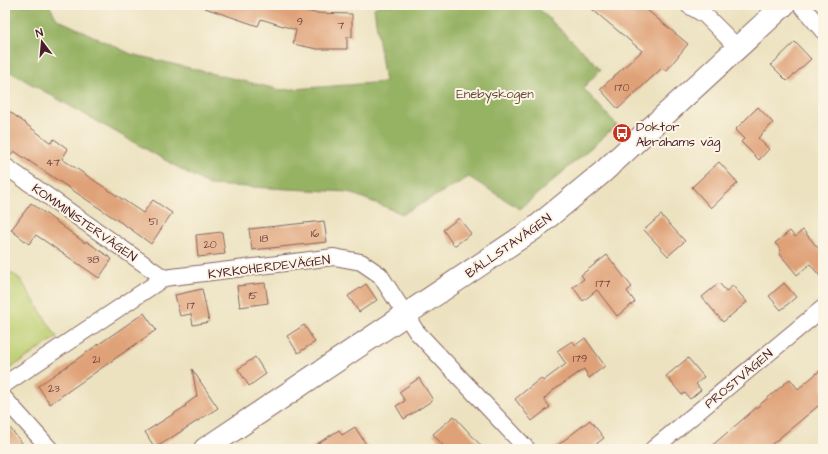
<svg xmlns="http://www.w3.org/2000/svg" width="828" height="454" viewBox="0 0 828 454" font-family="'Architects Daughter',sans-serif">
  <rect width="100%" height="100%" fill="#fcf5e5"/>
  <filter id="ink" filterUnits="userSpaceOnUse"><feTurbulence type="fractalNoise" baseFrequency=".025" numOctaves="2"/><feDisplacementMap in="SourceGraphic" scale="8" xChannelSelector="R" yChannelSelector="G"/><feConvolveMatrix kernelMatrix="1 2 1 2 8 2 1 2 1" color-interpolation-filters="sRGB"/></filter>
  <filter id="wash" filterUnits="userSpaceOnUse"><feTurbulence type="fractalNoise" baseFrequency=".012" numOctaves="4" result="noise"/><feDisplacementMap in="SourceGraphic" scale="16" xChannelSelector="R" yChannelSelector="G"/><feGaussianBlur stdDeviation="0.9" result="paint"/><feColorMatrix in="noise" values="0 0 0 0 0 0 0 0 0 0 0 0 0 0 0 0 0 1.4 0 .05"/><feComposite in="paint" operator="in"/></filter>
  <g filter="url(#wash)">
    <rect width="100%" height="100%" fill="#ece2c0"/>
    <path fill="#bdcf72" stroke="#84774e" d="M5 269 20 279 57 337 5 372Z"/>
    <path fill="#96b264" stroke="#706848" d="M5 5H49L57 19 131 54 281 90 385 82 374 8 379 5H535L601 69 583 88 617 125 520 209 469 177 403 214 348 192 209 185 5 69Z"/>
    <g id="blocks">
      <g fill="#dfa177">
        <path d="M205 5H277L315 13 352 14V37H347V49H317L293 44 296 30 261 19 258 26 205 8Z"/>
        <path d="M587 5H641L688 44 666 71 662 68 618 109 600 89 642 51Z"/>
        <path d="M795 42 811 59 787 81 771 65Z"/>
        <path d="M758 107 773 123 758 138 769 149 759 160 741 142 744 139 735 130Z"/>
        <path d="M5 108 51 143 54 139 68 149 62 159 143 213 153 200 172 213 151 244 132 230 14 151 9 158 5 157Z"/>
        <path d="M719 162 738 183 711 208 692 187Z"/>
        <path d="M31 203 85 243 86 241 112 259 99 278 36 235 29 244 11 230Z"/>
        <path d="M661 215 685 241 668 256 644 230Z"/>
        <path d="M459 218 471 234 454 246 443 230Z"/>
        <path d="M324 221 327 242 252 250 249 229Z"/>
        <path d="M803 230 823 254V280L810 264 797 275 779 253 781 250 775 243 790 231 795 237Z"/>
        <path d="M222 232 225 254 198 257 196 235Z"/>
        <path d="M607 255 632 287 627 291 635 302 617 316 597 290 583 301 573 287 584 279 581 275Z"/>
        <path d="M265 283 268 303 240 307 237 286Z"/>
        <path d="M719 283 726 291 733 286 747 302 723 322 702 297Z"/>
        <path d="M784 283 796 297 781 310 769 296Z"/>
        <path d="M366 284 377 300 359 312 348 296Z"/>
        <path d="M202 289 209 322 193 325 191 314 180 316 175 295Z"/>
        <path d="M144 313 156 330 50 404 38 386Z"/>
        <path d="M304 325 315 342 298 353 287 336Z"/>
        <path d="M585 338 605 366 589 378 584 369 551 392 544 399 550 407 532 421 515 399 541 378 543 381 566 364 557 351 572 341 576 345Z"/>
        <path d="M255 357 266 374 249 386 238 369Z"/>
        <path d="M688 358 704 377 696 384 701 390 690 399 685 393 682 395 666 376Z"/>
        <path d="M823 368V402L766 449H708L790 379 798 389Z"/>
        <path d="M192 369 218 408 155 448 145 432 186 406 185 405 197 396Z"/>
        <path d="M419 378 433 400 404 419 396 406 405 401 399 392Z"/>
        <path d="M454 416 484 449H446L433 434Z"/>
        <path d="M590 420 604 438 590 449H553Z"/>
        <path d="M5 422 27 449H5Z"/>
        <path d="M355 427 369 449H309L339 430 342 435Z"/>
      </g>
    </g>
  </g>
  <g filter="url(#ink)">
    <use href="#blocks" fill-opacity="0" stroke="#83635f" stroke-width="1"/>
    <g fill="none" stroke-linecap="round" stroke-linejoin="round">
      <defs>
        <g id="street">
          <path d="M688 5 705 15 738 48"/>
          <path d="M801 5 823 31"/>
          <path d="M5 166 164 278"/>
          <path d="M5 384 164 278 334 257 361 262 380 275 416 331 527 449"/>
          <path d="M5 399 50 449"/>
          <path d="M653 449 823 308"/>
        </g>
        <path id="secondary" d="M205 449 535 228 603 172 784 5"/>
      </defs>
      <use href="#street" stroke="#83635f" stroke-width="18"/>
      <use href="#secondary" stroke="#83635f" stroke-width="24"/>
      <use href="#street" stroke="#fff" stroke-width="16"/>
      <use href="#secondary" stroke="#fff" stroke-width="22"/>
    </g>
  </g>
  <defs>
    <symbol id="bus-disc" viewBox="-11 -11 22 22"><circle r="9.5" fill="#c8321e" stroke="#fcf5e5"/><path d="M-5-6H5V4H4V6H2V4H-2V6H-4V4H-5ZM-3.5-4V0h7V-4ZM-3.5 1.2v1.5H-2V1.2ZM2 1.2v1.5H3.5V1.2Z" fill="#fff"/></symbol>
  </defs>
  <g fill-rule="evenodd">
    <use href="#bus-disc" x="611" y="122" width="22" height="22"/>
  </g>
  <g text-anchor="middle" stroke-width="4" stroke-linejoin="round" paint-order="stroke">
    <g font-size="11" fill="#6f403e">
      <text x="300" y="25">9</text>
      <text x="341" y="29">7</text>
      <text x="622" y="91">170</text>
      <text x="53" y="166">47</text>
      <text x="153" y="225">51</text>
      <text x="315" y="237">16</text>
      <text x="264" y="242">18</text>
      <text x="210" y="248">20</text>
      <text x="93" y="263">38</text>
      <text x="603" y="287">177</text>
      <text x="253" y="299">15</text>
      <text x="191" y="309">17</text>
      <text x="580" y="362">179</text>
      <text x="96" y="363">21</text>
      <text x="54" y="392">23</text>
    </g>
    <g font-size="13" fill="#674b3d" stroke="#fcf5e5">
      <text x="495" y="98">Enebyskogen</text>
    </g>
    <g font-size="13" fill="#4a1f2b" stroke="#fcf5e5" text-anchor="start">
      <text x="636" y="131">Doktor<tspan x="636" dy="15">Abrahams väg</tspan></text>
    </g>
    <g font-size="13" fill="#4a1f2b" stroke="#fcf5e5">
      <text transform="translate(85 222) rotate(35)" y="5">KOMMINISTERVÄGEN</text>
      <text transform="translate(508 245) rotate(-35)" y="5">BÄLLSTAVÄGEN</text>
      <text transform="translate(269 266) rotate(-7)" y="5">KYRKOHERDEVÄGEN</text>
      <text transform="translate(738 378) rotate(-40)" y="5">PROSTVÄGEN</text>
    </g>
  </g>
  <rect width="828" height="454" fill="none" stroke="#fcf5e5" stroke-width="20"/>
  <g transform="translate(42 42) rotate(344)" stroke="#fcf5e5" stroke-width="3" paint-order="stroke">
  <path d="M0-3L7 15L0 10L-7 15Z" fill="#4a1f2b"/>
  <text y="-6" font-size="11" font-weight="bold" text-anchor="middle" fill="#4a1f2b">N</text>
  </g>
</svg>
